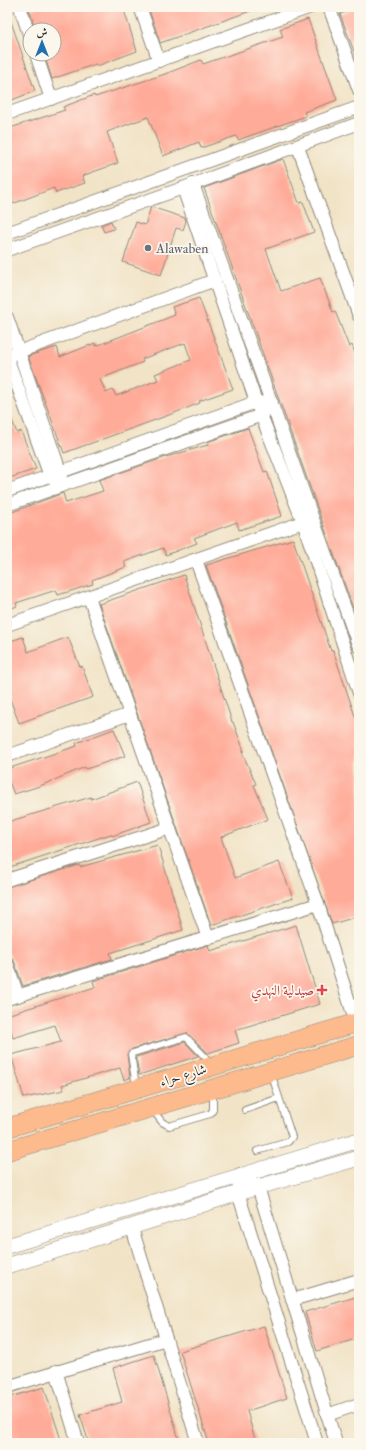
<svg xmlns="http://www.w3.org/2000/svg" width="366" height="1450" viewBox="0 0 366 1450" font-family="'IM FELL Double Pica',Amiri,serif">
  <rect width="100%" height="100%" fill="#fbf7ec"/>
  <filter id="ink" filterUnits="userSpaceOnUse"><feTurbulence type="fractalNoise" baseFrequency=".025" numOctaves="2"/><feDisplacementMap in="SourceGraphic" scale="8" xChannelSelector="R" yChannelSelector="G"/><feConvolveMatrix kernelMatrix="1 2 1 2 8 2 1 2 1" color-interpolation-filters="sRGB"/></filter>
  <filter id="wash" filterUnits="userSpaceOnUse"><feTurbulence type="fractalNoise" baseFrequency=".012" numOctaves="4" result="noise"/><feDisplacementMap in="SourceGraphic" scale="16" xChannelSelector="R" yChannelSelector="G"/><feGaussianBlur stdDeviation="0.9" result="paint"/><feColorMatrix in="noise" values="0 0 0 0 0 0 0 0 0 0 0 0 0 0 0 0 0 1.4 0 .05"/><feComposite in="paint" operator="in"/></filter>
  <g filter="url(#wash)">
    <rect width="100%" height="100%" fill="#f1e3c6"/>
    <g id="blocks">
      <g fill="#ffab99" fill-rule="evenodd">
        <path d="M39 7H123L137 51 97 66 96 64 52 79 44 54H54V30H36L29 10Z"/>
        <path d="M148 7H259V8L160 43Z"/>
        <path d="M359 7V64L340 14Z"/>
        <path d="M7 16H9L35 91 7 102Z"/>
        <path d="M308 19 337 100 304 112 306 116 238 140 236 136 201 148 199 142 163 156 148 117 107 132 118 163 82 176 85 183 56 193 54 188 7 206V129L65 110 63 107 94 95 95 97 165 74 201 60 203 64 283 37 280 29Z"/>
        <path d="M283 159 299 203 303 202 314 232 266 249 281 291 320 278 333 312 335 311 349 347 352 345 359 364V378L357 379 359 386V625L204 188Z"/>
        <path d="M151 207 185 218 186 221 183 230 176 228 161 275 123 262 136 222 145 225Z"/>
        <path d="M111 221 114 229 104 232 101 225Z"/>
        <path d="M199 298 233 389 199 401 200 403 169 415 64 453 28 356 57 347 60 357 95 343 96 346 175 315 172 307ZM185 343 191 360 155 374 158 380 116 396 113 390 106 393 100 379 143 362 142 359Z"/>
        <path d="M7 408 17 433 21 431 36 469 7 479Z"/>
        <path d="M248 428 264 472 267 471 282 516 239 530 237 522 194 538 197 543 166 555 163 548 124 562 126 567 92 580 93 584 58 595 56 590 16 603 17 606 7 610V514L63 493 66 503 103 491 99 480 166 457 208 445 207 442Z"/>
        <path d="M293 539 331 651 333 650 356 719 359 718V916L332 924 206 565Z"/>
        <path d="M184 575 232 722H233L244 751 242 752 256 784 254 785 268 819 221 837 235 878 279 862 293 898 211 925 99 604Z"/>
        <path d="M23 637 28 652 68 637 80 667 82 666 93 697 19 723 7 691V642Z"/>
        <path d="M114 729 125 756 86 769 85 767 40 786 14 794 7 777V769L77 746 76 743Z"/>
        <path d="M137 782 151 822 112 836 111 834 10 867 11 871 7 872V822L91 797V799Z"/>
        <path d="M158 845 183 930 110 953 112 959 23 986 14 961 10 956 7 949V887L79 865 80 867Z"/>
        <path d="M296 925 320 1004 235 1030 239 1043 208 1053 187 1033 132 1049 127 1054 130 1078 124 1080 120 1068 62 1085 64 1090 24 1098 11 1055 61 1042 55 1025 13 1038 7 1015 95 987 93 981 208 945 210 951Z"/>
        <path d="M185 1042 198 1056 139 1075 136 1057Z"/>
        <path d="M359 1296V1338L317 1351 305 1312Z"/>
        <path d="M264 1326 287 1398 247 1411 256 1443H209L180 1351Z"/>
        <path d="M154 1355 180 1443H89L80 1415 122 1402 113 1368Z"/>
        <path d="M44 1387 62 1443H7V1398Z"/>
      </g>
    </g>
  </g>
  <g filter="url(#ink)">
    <use href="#blocks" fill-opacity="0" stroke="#8e8778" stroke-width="1"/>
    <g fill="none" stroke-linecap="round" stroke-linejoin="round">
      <defs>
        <g id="service">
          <path d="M136 1086 131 1054 133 1053 186 1037 211 1063"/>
          <path d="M152 1109 162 1122 169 1126 210 1114 213 1110V1092"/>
          <path d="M245 1110 279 1098"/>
          <path d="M257 1151 288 1142 292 1137 271 1073"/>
        </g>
        <g id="minor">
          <path d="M20 7 30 37"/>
          <path d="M140 7 159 61"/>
          <path d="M329 7 359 90"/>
          <path d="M36 54 51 99"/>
          <path d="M7 114 311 7"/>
          <path d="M298 147 359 316"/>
          <path d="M193 184 359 647"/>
          <path d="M183 188 256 402 303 522 359 693"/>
          <path d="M7 233 359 107"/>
          <path d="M7 250 183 188 359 123"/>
          <path d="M7 317 60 471 61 478"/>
          <path d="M7 356 215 280"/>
          <path d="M7 357 50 476 56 480"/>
          <path d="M7 491 256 402 272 403 262 415 7 505"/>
          <path d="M196 560 318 904 356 1023"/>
          <path d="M89 597 208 938"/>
          <path d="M7 625 303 522"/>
          <path d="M7 756 130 714"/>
          <path d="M7 880 170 828"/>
          <path d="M7 963 18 996"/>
          <path d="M7 999 318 904"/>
          <path d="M132 1228 198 1443"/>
          <path d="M292 1300 359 1280"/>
          <path d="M56 1371 78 1443"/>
          <path d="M7 1387 166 1339"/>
          <path d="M327 1415 359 1404"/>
          <path d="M317 1443 238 1193 240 1174 258 1187 336 1443"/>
        </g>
        <g id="tertiary">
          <path d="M7 1246 359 1140"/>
          <path d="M7 1266 258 1187 359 1158"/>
        </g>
        <g id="primary">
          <path d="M7 1128 359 1022"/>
          <path d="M7 1151 359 1045"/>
        </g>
      </defs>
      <use href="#service" stroke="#8e8778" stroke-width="8"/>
      <use href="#minor" stroke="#8e8778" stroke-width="14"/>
      <use href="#tertiary" stroke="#8e8778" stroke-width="16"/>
      <use href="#primary" stroke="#8e8778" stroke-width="20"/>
      <use href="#service" stroke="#fff" stroke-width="6"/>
      <use href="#minor" stroke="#fff" stroke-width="12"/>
      <use href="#tertiary" stroke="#fff" stroke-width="15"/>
      <use href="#primary" stroke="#fcba8d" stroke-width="19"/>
    </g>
  </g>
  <circle fill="#6b7280" stroke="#fbf7ec" stroke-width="1.5" cx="148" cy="248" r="4"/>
  <path fill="#e0444e" stroke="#fbf7ec" stroke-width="1.5" d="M320 984h4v4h4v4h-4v4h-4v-4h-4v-4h4z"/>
  <g text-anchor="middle" stroke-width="3.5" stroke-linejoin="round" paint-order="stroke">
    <g font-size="14" fill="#5b616d" stroke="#fbf7ec" text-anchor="start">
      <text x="156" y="253">Alawaben</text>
    </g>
    <g font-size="14" fill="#be3a42" stroke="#fbf7ec" text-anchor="end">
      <text x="314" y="995">صيدلية النهدي</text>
    </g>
    <g font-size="14" fill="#2b2b2b" stroke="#fbf7ec">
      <text transform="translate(183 1075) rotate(-17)" y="5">شارع حراء</text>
    </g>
  </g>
  <rect width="366" height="1450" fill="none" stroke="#fbf7ec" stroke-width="24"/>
  <g transform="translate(42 42)"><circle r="19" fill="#fbf7ec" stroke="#a8a59f"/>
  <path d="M0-3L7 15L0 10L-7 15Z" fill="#1f6fb2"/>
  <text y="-6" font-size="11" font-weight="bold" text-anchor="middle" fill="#2b2b2b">ش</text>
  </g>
</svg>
